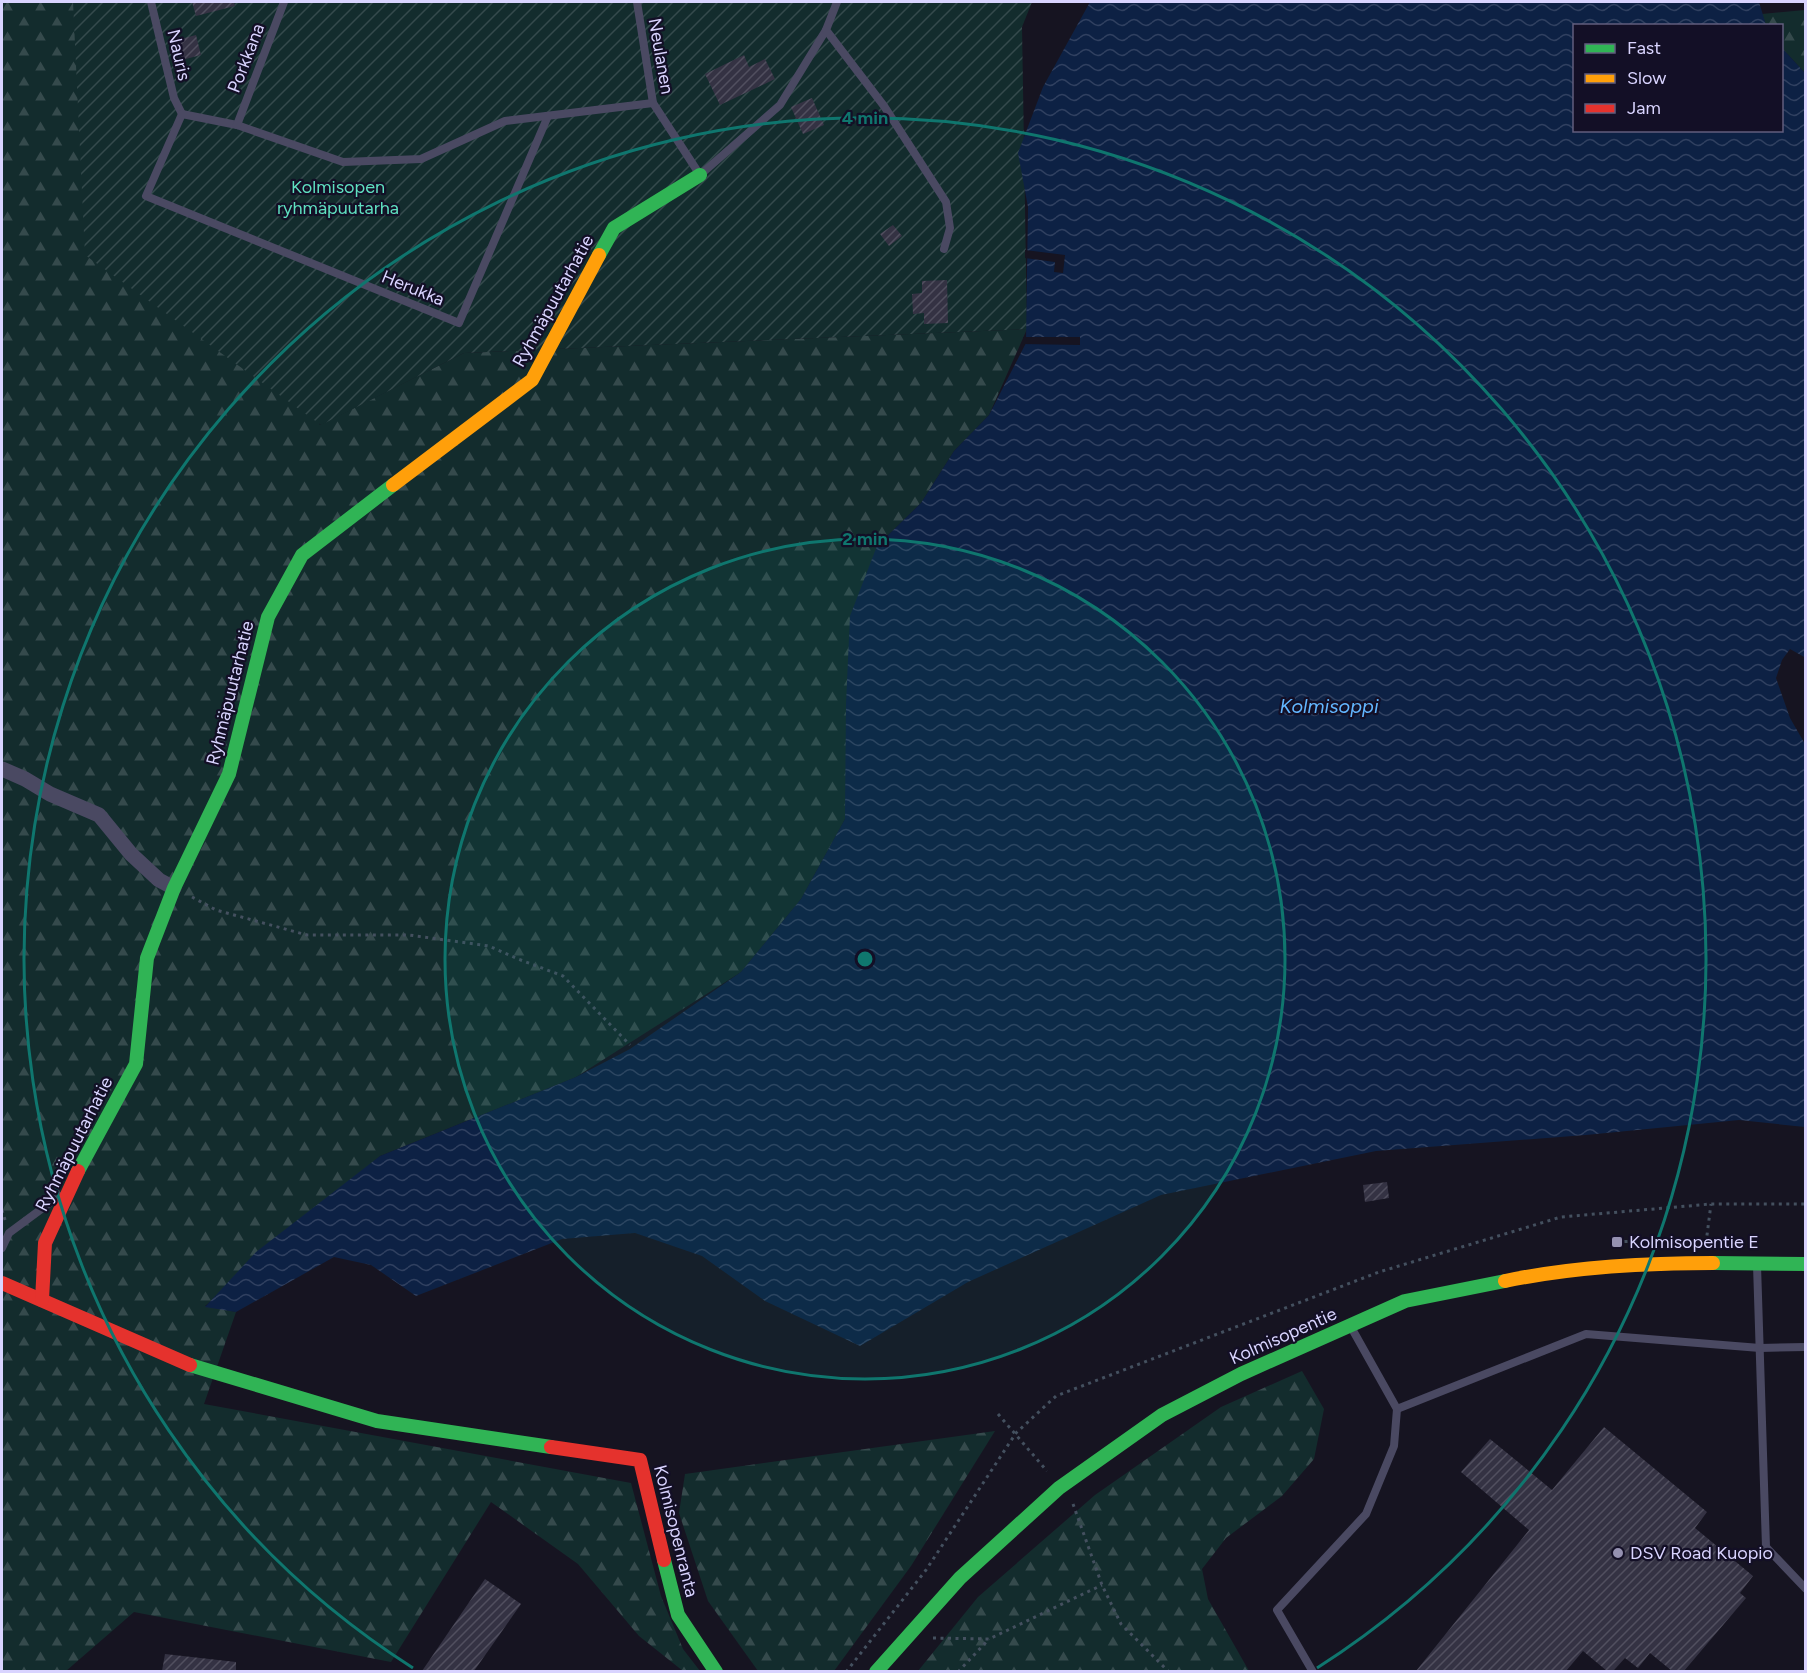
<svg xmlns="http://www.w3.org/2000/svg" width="1807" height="1673" viewBox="0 0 1807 1673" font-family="Figtree,sans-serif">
  <defs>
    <pattern id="forest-firs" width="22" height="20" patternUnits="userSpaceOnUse" patternTransform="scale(1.5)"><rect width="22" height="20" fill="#132c2d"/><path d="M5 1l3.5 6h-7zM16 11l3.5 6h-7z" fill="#354a4c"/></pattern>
    <pattern id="garden-furrows" width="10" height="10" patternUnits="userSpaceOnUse" patternTransform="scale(1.5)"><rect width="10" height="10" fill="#132c2d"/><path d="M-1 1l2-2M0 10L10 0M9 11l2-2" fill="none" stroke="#354a4c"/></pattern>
    <pattern id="water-waves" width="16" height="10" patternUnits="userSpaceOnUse" patternTransform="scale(1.5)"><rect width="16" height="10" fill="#0d2144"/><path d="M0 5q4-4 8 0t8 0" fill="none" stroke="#304060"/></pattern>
    <pattern id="building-hatch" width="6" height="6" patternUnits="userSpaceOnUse" patternTransform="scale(1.5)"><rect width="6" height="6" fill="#343243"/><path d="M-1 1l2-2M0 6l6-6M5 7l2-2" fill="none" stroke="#514f5f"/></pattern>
  </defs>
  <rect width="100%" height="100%" fill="#161421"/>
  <g fill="url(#forest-firs)">
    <path d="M2 2H75L320 425 464 353 1027 329 989 415 954 451 921 503 877 546 845 819 801 899 741 972 576 1077 380 1156 205 1306 236 1312 204 1404 631 1483 661 1596 683 1649 700 1671H683L639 1636 578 1564 491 1502 391 1662 134 1612 66 1671 2 1672Z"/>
    <path d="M1805 10V73L1782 48V26L1766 25 1762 14Z"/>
    <path d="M1302 1371 1324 1409 1314 1459 1282 1496 1226 1538 1202 1569 1208 1599 1249 1671H918L978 1597 1095 1495 1221 1407Z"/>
    <path d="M995 1431 911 1566 834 1671H758L708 1601 679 1513 685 1474Z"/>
  </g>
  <path fill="url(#garden-furrows)" d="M73 2H1032L1022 27 1027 329 464 353 321 425 85 255Z"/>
  <path fill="url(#water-waves)" d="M1090 2H1759L1766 25 1574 26V130H1782V48L1805 73 1806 658 1790 649 1782 660 1776 678 1790 718 1805 744V1127L1739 1120 1586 1135 1376 1151 1161 1195 968 1282 860 1346 765 1301 702 1256 635 1233 562 1239 416 1296 371 1265 334 1257 236 1312 205 1307 256 1252 380 1156 576 1077 630 1049 741 972 801 899 845 819 846 704 850 616 877 546 921 503 954 451 989 415 1026 343 1028 207 1018 153 1043 87Z"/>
  <g fill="#161421">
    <path d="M1025 250 1065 255 1063 273 1054 272 1055 262 1025 258Z"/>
    <path d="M1023 337H1080V345L1023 344Z"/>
  </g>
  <g fill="url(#building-hatch)">
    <path d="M192 2H234L235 6 196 16Z"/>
    <path d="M196 35 201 55 182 60 177 40Z"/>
    <path d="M744 55 749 67 765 59 775 79 720 105 705 74Z"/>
    <path d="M812 98 824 125 803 134 791 107Z"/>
    <path d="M893 225 902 236 889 246 880 234Z"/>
    <path d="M947 280 948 323 924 324V313L913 314 912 294 922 293V281Z"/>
    <path d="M1387 1182 1389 1198 1365 1202 1363 1185Z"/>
    <path d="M1604 1427 1707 1512 1695 1528 1753 1576 1740 1593 1746 1598 1684 1671H1672L1650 1653 1638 1668 1625 1658 1613 1671H1607L1583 1651 1566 1671H1416L1529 1530 1461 1472 1490 1439 1552 1490Z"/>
    <path d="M485 1579 521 1604 474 1671H422Z"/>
    <path d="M165 1654 236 1662V1671H162Z"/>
  </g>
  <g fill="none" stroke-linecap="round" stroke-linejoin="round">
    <g stroke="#44505f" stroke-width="3" stroke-dasharray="3 4.5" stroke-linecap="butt">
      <path d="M192 897 216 910 307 935H409L489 946 518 959 563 976 630 1045"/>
      <path d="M2 1210 6 1223"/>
      <path d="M1617 1242 1655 1240 1693 1242"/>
      <path d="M1706 1243 1711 1204"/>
      <path d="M998 1414 1047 1471"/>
      <path d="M1073 1504 1102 1585 1121 1624 1169 1672"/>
      <path d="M933 1638 989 1639 1102 1585"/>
      <path d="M846 1672 926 1570 1016 1433 1056 1396 1379 1272 1561 1217 1711 1204H1806"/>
      <path d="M958 1672 989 1639"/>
    </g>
    <g stroke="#4a4962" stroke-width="8">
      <path d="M151 2 174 98 182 114"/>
      <path d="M637 2 653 103 700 175 780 105 826 30"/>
      <path d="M837 2 826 30 884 106 946 202 950 228 944 249"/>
      <path d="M182 114 146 196 459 323 548 116"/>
      <path d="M182 114 237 125 343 162 421 159 505 121 653 103"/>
      <path d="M237 125 284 2"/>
      <path d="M2 1248 9 1233 59 1196"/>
      <path d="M1757 1265 1766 1547 1806 1589"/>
      <path d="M1397 1409 1586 1334 1760 1348 1806 1347"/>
      <path d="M1313 1672 1277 1610 1366 1514 1394 1446 1397 1409 1351 1327"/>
    </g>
    <path stroke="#4a4962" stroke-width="15" d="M2 769 25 779 50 794 99 815 131 854 159 880 174 888"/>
    <g stroke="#30b455" stroke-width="14">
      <path d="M599 255 614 228 700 175"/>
      <path d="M78 1171 136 1064 147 958 174 888 229 774 268 617 302 555 393 485"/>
      <path d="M1713 1263 1806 1264"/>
      <path d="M190 1365 377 1421 551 1447"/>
      <path d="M664 1560 678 1615 716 1672"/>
      <path d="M876 1672 960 1578 1059 1488 1162 1415 1241 1374 1405 1301 1505 1281"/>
    </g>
    <g stroke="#ff9f0a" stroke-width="14">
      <path d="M393 485 532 380 599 255"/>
      <path d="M1505 1281C1572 1267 1645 1263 1713 1263"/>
    </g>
    <g stroke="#e5322d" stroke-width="14">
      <path d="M2 1283 190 1365"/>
      <path d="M42 1300 45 1243 78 1171"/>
      <path d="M551 1447 640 1460 664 1560"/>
    </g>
  </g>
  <circle cx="865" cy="959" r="420" fill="#0f766e" fill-opacity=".12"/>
  <g fill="none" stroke="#0f766e" stroke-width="3">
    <circle cx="865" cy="959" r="420"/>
    <path d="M413 1668A841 841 0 1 1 1317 1668"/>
  </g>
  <g fill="#9591b1" stroke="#130f26" stroke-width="2">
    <rect x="1611" y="1236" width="12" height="12" rx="3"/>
    <circle cx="1618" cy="1553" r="6"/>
  </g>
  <g text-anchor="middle" stroke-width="4.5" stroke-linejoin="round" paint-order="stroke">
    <g font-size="18" fill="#d9d4ff" stroke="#130f26">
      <text transform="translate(179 55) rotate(77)" y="6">Nauris</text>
      <text transform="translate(661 56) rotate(80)" y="6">Neulanen</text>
      <text transform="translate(246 58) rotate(-69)" y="6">Porkkana</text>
      <text transform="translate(413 288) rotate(22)" y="6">Herukka</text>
      <text transform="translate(553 301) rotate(-61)" y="6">Ryhmäpuutarhatie</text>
      <text transform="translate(230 693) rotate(-76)" y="6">Ryhmäpuutarhatie</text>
      <text transform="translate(74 1144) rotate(-63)" y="6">Ryhmäpuutarhatie</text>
      <text transform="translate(1283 1336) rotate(-24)" y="6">Kolmisopentie</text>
      <text transform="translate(676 1531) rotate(76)" y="6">Kolmisopenranta</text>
    </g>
    <g font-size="18" fill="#5fe0c0" stroke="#130f26">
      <text x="338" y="193">Kolmisopen<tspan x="338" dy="21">ryhmäpuutarha</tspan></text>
    </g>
    <g font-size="18" fill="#d9d4ff" stroke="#130f26" text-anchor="start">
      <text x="1629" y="1248">Kolmisopentie E</text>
      <text x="1630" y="1559">DSV Road Kuopio</text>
    </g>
    <g font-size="20" font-style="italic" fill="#62b6ff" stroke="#130f26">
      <text x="1329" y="713">Kolmisoppi</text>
    </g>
  </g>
  <circle cx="865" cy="959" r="9" fill="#0f766e" stroke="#130f26" stroke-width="3"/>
  <g font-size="18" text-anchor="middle" font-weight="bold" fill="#0f766e" stroke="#130f26" stroke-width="4.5" stroke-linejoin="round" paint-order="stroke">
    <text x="865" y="124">4 min</text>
    <text x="865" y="545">2 min</text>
  </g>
  <rect width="1807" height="1673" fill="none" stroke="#d9d4ff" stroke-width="6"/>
  <rect x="1573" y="24" width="210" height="108" fill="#130f26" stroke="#625e7d" stroke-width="1.5"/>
  <rect x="1585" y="44" width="30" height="9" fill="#30b455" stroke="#625e7d" stroke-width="1.5"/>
  <text x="1627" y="54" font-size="18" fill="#d9d4ff">Fast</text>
  <rect x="1585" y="74" width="30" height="9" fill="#ff9f0a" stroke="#625e7d" stroke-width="1.5"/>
  <text x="1627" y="84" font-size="18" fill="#d9d4ff">Slow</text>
  <rect x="1585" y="104" width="30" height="9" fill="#e5322d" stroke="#625e7d" stroke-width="1.5"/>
  <text x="1627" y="114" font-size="18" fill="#d9d4ff">Jam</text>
</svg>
